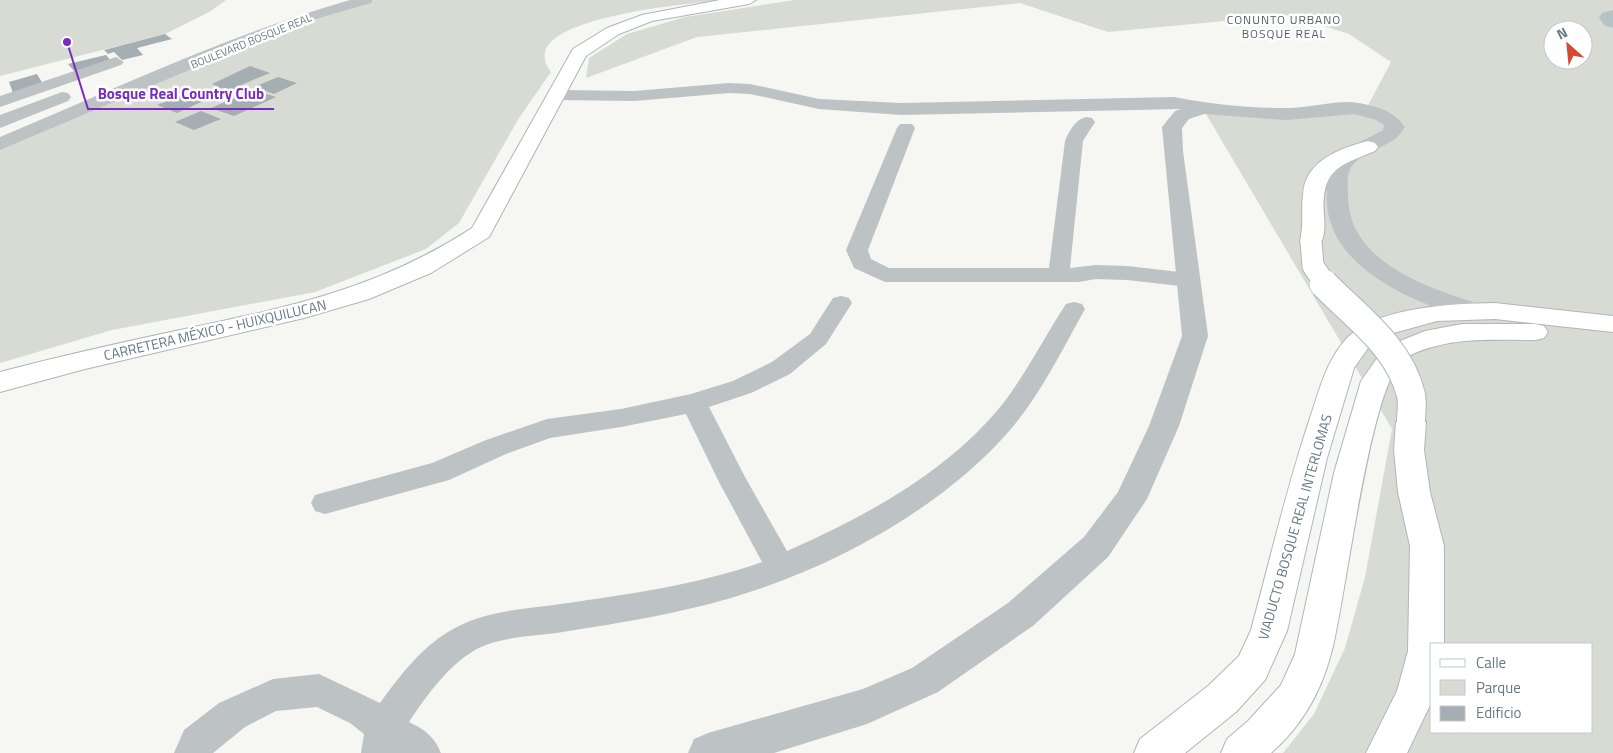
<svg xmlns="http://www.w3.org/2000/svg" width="1613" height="753" viewBox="0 0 1613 753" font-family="'Titillium Web',sans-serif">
  <rect width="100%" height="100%" fill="#f6f6f3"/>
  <g fill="#d7dbd3" fill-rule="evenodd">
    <path d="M0 0H226L211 11 165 34 0 76Z"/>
    <path d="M375 0H720C694 4 508 17 551 72L519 118 459 223 426 249 315 292 112 330 0 363V148L308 20Z"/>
    <path d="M794 0H1613V13L1601 16 1613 27V753H1283L1314 714 1345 648 1365 577 1392 429 1206 114 1364 113 1391 62 1349 34 1289 15 1108 32 1020 3 697 37 586 78 589 58 627 34 685 17ZM1553 30H1583V60H1553ZM1432 644H1592V732H1432Z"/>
  </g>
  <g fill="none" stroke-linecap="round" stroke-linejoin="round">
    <path fill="#b6c3c6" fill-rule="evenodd" d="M1613 10V28L1605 26 1599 18 1602 13Z"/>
  </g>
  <g fill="#a5aeb2">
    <path d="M165 34 172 39 137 48 143 55 122 60 114 52 108 54 104 50Z"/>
    <path d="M106 55 112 62 75 72 68 64Z"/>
    <path d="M250 66 270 73 241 85 246 87 213 102 208 99 177 113 157 105 203 88 210 91 219 87 212 84Z"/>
    <path d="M37 74 43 84 13 93 9 82Z"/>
    <path d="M278 77 297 83 274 94 254 87Z"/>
    <path d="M253 90 276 97 234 116 211 108Z"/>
    <path d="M201 111 221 119 194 130 175 122Z"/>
  </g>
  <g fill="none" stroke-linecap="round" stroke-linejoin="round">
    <defs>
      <g id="secondary">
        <path d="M1368 141 1375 143 1378 147 1375 151C1337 166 1321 170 1324 216 1325 227 1325 237 1319 246L1311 248 1303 246 1300 241C1304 225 1301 210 1303 194 1305 161 1340 148 1368 141Z"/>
        <path d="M1495 303 1613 316V332L1495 319 1437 321 1390 334 1368 348 1354 368 1327 458 1287 631 1265 680 1236 712 1185 753H1134L1140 739 1208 686 1239 656 1251 630C1270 560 1286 490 1309 421 1319 392 1326 359 1349 336 1382 306 1453 304 1495 303Z"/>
        <path d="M1462 324H1535L1544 326 1548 332 1544 338 1535 340C1491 340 1445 336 1405 358 1370 379 1345 606 1331 654 1321 692 1301 727 1271 753H1221L1227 739 1248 721 1281 685 1295 654 1334 473 1361 381 1385 347 1425 331Z"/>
        <path d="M1411 412 1421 415 1426 422 1424 450 1430 492 1444 546V644H1432V701L1407 753H1366L1397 691 1408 651 1410 546 1398 492 1394 450 1396 422 1401 415Z"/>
      </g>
      <path id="primary" d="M720 0H756L749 4 652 21 619 34 586 56 489 237 431 273 369 299 304 318 85 369 0 392V372C61 356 123 342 185 329 290 307 380 288 472 228L573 49 607 28 642 15Z"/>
    </defs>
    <use href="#secondary" stroke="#b0b6ba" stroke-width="2"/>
    <use href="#primary" stroke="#afb5b8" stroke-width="2"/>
    <g fill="#bdc2c5" fill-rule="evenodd">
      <path d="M116 57 124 62 121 65 0 107V96Z"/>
      <path d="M1086 117 1092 118 1095 122 1083 141 1070 268 1096 265 1127 266 1189 273 1197 275 1200 280 1197 285 1189 287 1127 280 1096 279 1079 282H885L854 268 846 250 897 128 900 124H912L915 128 868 250 871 259 889 268H1049L1065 141C1069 131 1075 120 1086 117Z"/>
      <path d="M841 296 849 298 852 303 826 344 790 374 751 393 709 407 745 477 787 551C867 516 951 470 1005 401 1028 370 1045 336 1066 304L1074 302 1082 304 1085 309C1062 350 1041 394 1010 430 942 509 830 569 731 598 676 614 619 623 563 632 537 636 506 636 481 647 451 661 427 695 409 722 425 730 434 736 441 753H361L364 734 350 723 317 707 276 711 245 727 213 753H174L184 730 219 703 273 679 319 674 380 703C399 677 420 649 448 632 481 611 524 609 561 604 628 594 698 585 762 562L719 482 686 414 621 427 550 438 506 454 449 480 325 514 315 511 311 503 315 495 432 463 486 440 547 419 621 409 691 394 733 381 772 362 810 334 833 298Z"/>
    </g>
    <g fill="#bdc2c5" fill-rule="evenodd">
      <path d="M350 0H373L371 3 312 20 267 37 0 150V137C115 89 230 34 350 0Z"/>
      <path d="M729 83 750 84 819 99 901 103 1174 97C1210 104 1248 108 1285 108 1308 109 1337 99 1358 103 1377 106 1394 111 1405 127 1402 131 1399 136 1395 139 1383 148 1354 155 1349 172 1347 178 1348 188 1348 194 1347 263 1429 288 1482 305L1486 311 1482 317 1473 319C1414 304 1322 266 1327 193 1327 186 1326 176 1329 170 1336 150 1366 140 1383 130L1384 125 1376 120 1355 114 1286 120 1204 114 1189 119 1182 128 1183 151 1208 336 1179 426 1147 499 1108 557 1034 625 938 692 867 724 774 753H688L694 739 708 733 863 689 912 668 1008 603 1084 537 1118 492 1149 426 1182 336 1162 127 1175 111 1181 109 901 115 819 109 750 94 729 93 635 101 556 100 550 99 547 95 550 91 556 90 635 91Z"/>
      <path d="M62 92 68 93 71 97 68 101 0 128V115Z"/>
    </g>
    <use href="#secondary" fill="#fff" fill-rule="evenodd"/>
    <use href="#primary" fill="#fff" fill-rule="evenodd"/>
    <defs>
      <path id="secondary-bridge-far1" d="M1311 241 1313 266 1326 285"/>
      <path id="secondary-bridge" d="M1324 284C1357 318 1399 346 1411 395 1413 404 1411 413 1411 422"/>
    </defs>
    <use href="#secondary-bridge-far1" stroke="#b0b6ba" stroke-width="23" stroke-linecap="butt"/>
    <use href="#secondary-bridge" stroke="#b0b6ba" stroke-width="30" stroke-linecap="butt"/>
    <use href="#secondary-bridge-far1" stroke="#fff" stroke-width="21"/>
    <use href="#secondary-bridge" stroke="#fff" stroke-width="28"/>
  </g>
  <g text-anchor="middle" stroke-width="5" stroke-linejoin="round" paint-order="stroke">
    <g font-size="11" fill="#677982" stroke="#fff">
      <text transform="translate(251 41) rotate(-22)" y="4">BOULEVARD BOSQUE REAL</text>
    </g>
    <g font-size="12" letter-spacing="1" fill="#556168" stroke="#fff">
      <text x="1284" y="24">CONUNTO URBANO<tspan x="1284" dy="14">BOSQUE REAL</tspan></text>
    </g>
    <g font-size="14" fill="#677982" stroke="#fff">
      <text transform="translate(215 330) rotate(-13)" y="5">CARRETERA MÉXICO - HUIXQUILUCAN</text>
      <text transform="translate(1295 527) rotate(-74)" y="5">VIADUCTO BOSQUE REAL INTERLOMAS</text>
    </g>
  </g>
  <path fill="none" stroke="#7b2cbf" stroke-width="2" d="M67 42L88 109H274"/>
  <circle fill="#7b2cbf" stroke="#fff" stroke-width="2" cx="67" cy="42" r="5"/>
  <g font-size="15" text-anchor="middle" font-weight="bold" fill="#7b2cbf" stroke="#fff" stroke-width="5" stroke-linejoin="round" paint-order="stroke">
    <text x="181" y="99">Bosque Real Country Club</text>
  </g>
  <rect x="1430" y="643" width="162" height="90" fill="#ffffff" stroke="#c2c9cd"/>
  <rect x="1440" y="659" width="25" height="8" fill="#ffffff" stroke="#c2c9cd"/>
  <text x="1476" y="668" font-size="15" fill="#677982">Calle</text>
  <rect x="1440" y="680" width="25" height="15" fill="#d7dbd3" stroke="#c2c9cd"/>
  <text x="1476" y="693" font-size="15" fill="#677982">Parque</text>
  <rect x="1440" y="706" width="25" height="15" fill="#a5aeb2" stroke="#c2c9cd"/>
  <text x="1476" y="718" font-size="15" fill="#677982">Edificio</text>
  <g transform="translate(1568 45) rotate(333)"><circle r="24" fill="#ffffff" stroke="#c2c9cd"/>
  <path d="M0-4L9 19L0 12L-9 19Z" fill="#d74933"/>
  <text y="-8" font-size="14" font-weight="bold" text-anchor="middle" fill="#677982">N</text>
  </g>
</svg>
